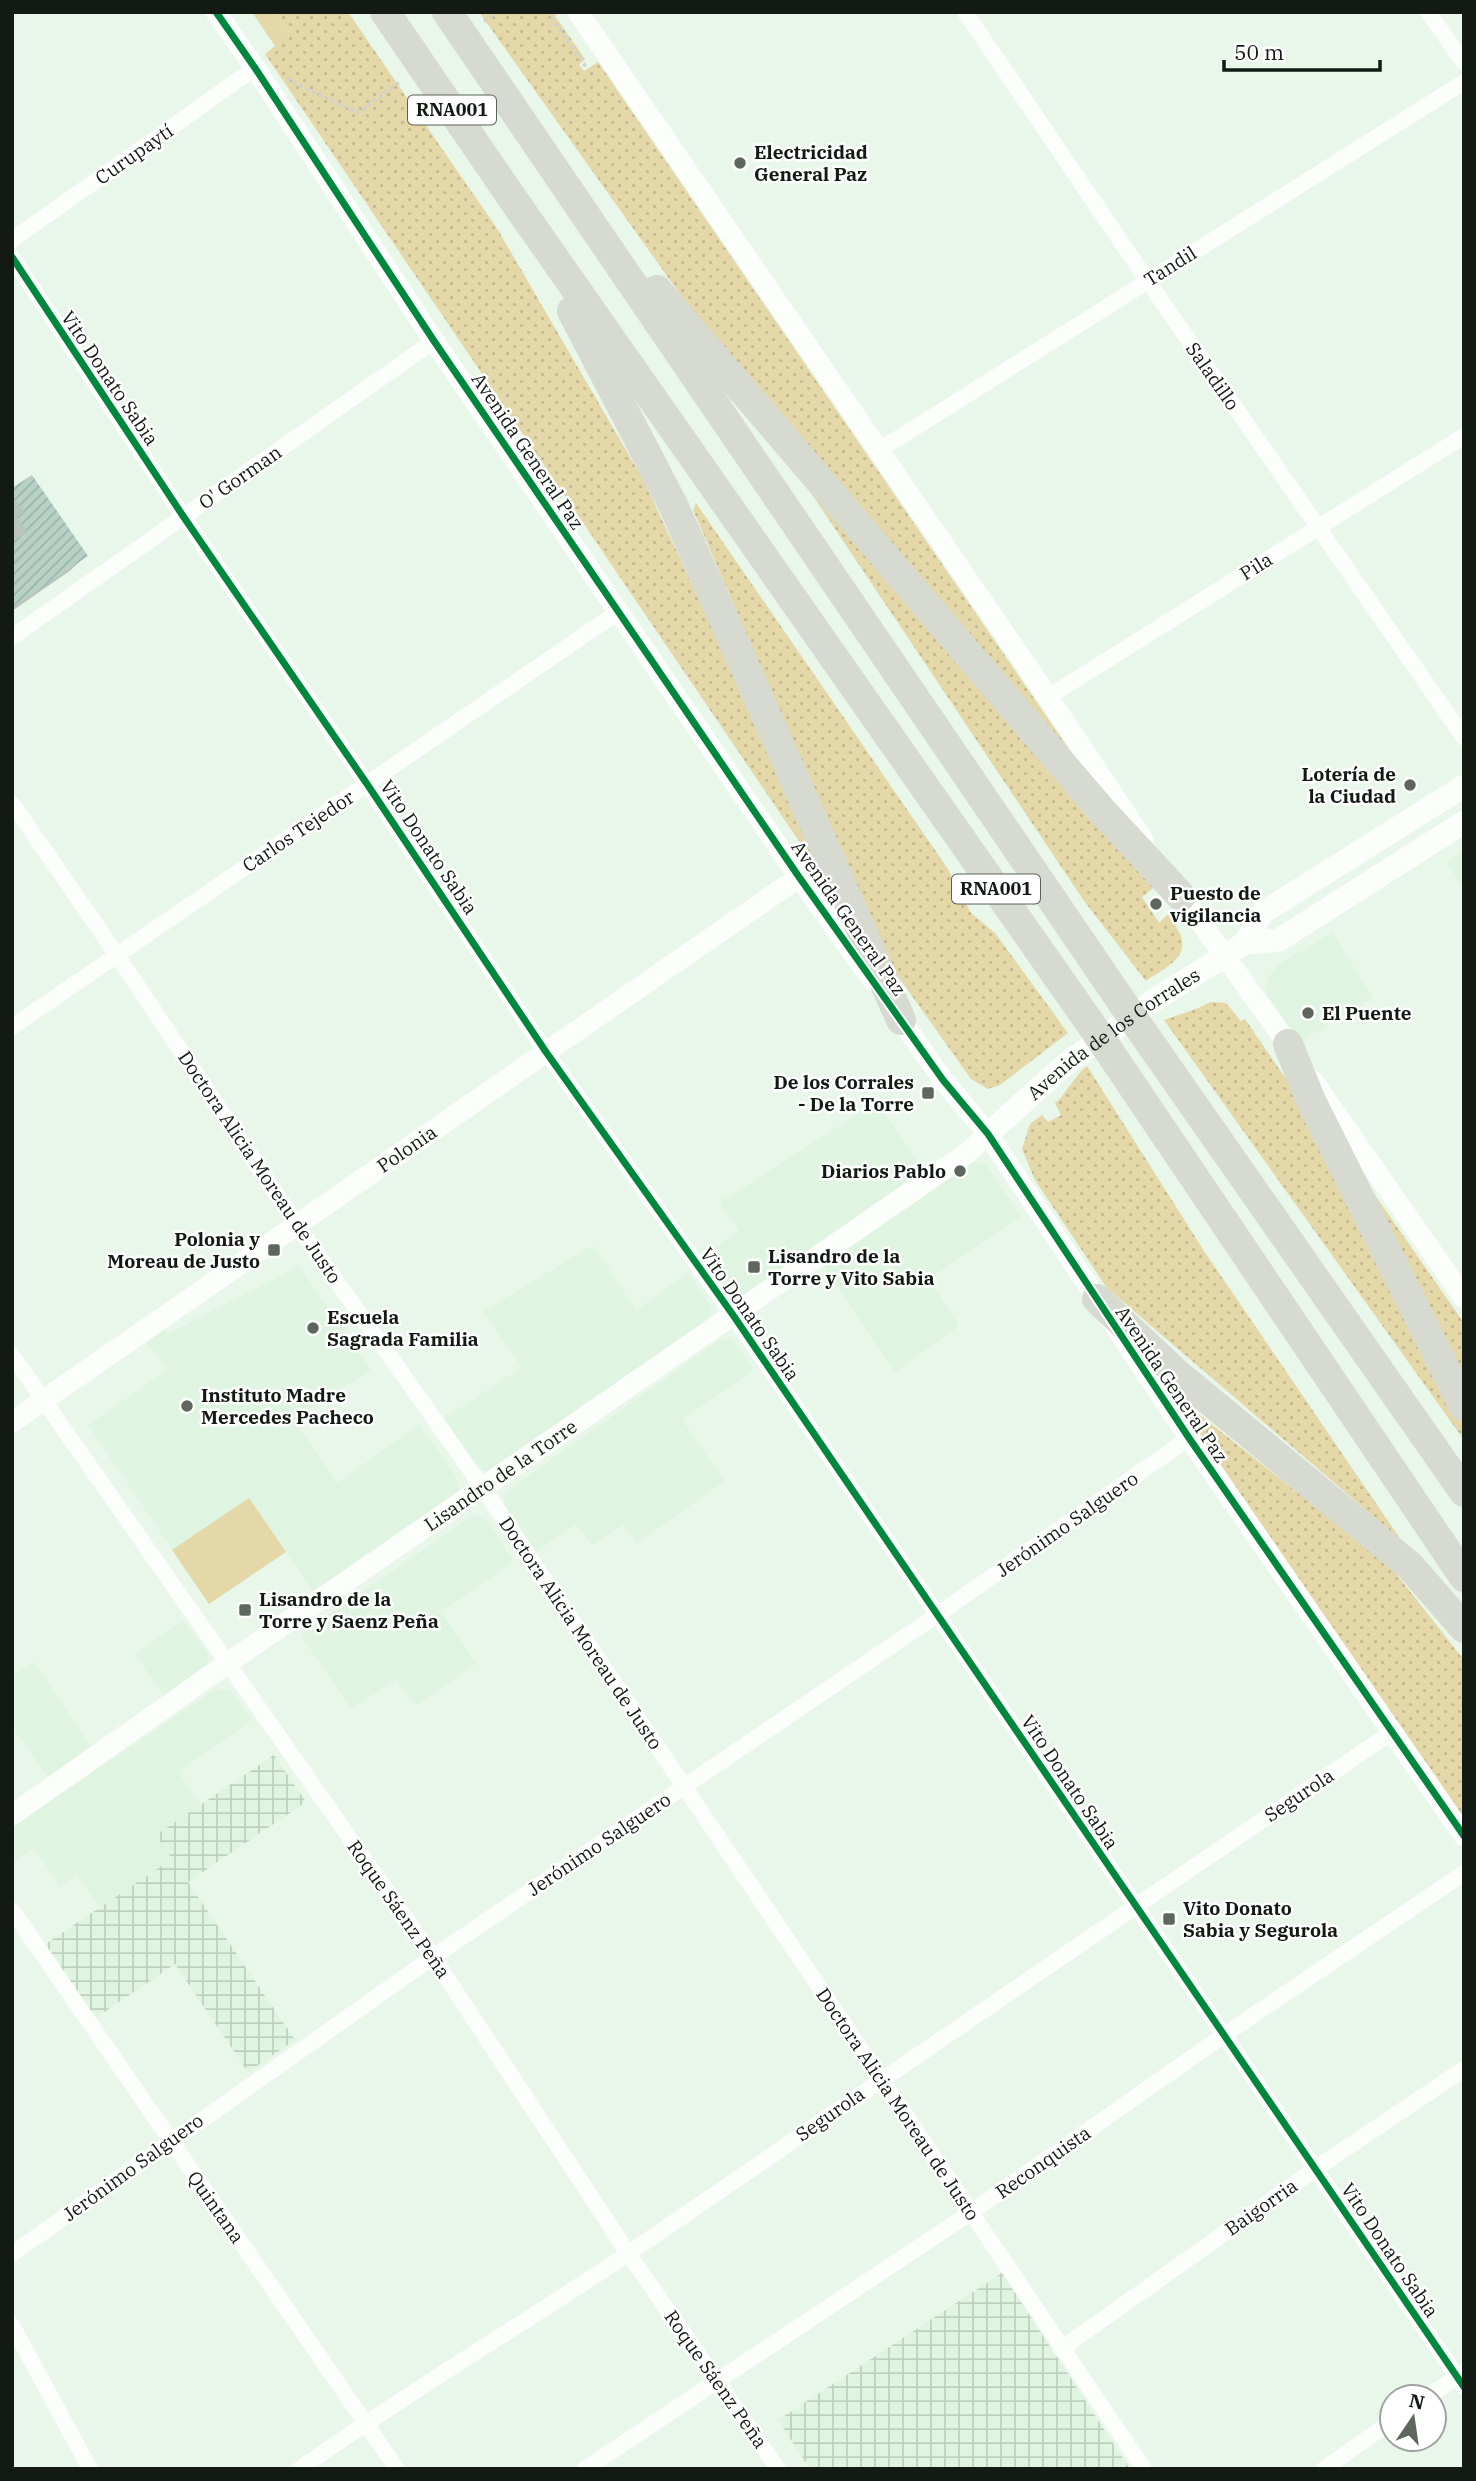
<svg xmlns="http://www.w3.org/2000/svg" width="1476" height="2481" viewBox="0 0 1476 2481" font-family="'IBM Plex Serif',serif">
  <defs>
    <pattern id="industrial-grid" width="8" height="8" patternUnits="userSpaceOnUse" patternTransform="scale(1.75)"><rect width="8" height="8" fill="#dff5e1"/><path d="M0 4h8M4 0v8" fill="none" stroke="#bed1c0"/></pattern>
    <pattern id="grass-dots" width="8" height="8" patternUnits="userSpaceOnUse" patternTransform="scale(1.75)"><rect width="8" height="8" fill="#e4d7a8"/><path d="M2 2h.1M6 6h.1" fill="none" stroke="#c3b890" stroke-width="1.8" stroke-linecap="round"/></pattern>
    <pattern id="building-hatch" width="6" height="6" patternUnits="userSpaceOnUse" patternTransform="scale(1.75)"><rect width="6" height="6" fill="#b7d1c7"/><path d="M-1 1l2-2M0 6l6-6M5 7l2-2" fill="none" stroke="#9cb3aa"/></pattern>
  </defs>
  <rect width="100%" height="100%" fill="#e9f6ea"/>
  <g fill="#dff5e1">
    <path d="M1464 850V889L1446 862Z"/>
    <path d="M1332 932 1373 998 1300 1042 1269 997 1266 989 1267 980 1278 965Z"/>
    <path d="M877 1102 923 1169 745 1300 739 1301 727 1295 701 1257 739 1231 719 1203Z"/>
    <path d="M973 1162 986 1165 1021 1216 929 1279 959 1326 895 1372 824 1266Z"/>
    <path d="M593 1245 636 1310 689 1273 711 1307 708 1323 488 1472 482 1470 475 1465 443 1419 522 1367 483 1312Z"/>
    <path d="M299 1266 371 1370 294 1420 337 1483 419 1424 455 1475 460 1491 315 1594 286 1552 209 1604 88 1425 167 1370 146 1341 164 1329 168 1334Z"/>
    <path d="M725 1339H732L754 1370 682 1420 725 1481 637 1543 623 1524 592 1546 576 1524 536 1552 504 1506V1496L507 1491 718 1341Z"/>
    <path d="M472 1516 480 1517 486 1520 514 1561 441 1612 476 1664 415 1706 396 1679 352 1709 300 1635Z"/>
    <path d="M183 1621 208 1654V1665L165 1698 135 1654Z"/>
    <path d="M34 1662 92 1749 49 1779 12 1726V1677Z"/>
    <path d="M216 1689 231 1691 252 1720 178 1772 201 1805 156 1835 172 1859 100 1907 77 1874 60 1886 34 1848 12 1863V1827Z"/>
  </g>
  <g fill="url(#industrial-grid)">
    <path d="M274 1755 306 1802 188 1882 295 2040 248 2072 175 1964 94 2019 44 1945 172 1859 156 1835Z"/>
    <path d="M1002 2273 1130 2469H810L778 2420Z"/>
  </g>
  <g fill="url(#grass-dots)">
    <path d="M274 12H348L498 230 644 481 729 664 822 875 265 54 289 35Z"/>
    <path d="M479 12H559L555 16 585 59 579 65 584 71 598 62 1075 758 682 297Z"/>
    <path d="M781 448 1155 887 1142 897 1159 923 1171 911 1176 918 1173 921C1176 927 1182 935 1182 942 1185 960 1159 972 1146 981L1084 901Z"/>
    <path d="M696 503 948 869 971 913 995 933 1068 1033 1000 1085 988 1089 971 1079 900 979 882 950 693 510Z"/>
    <path d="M1211 1002 1226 1003 1241 1021 1245 1019 1288 1082 1429 1350 1464 1426V1440L1164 1020 1196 1009Z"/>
    <path d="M1087 1066 1204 1251 1401 1540 1107 1288 1035 1180 1022 1149 1030 1124 1042 1115 1048 1122 1061 1115 1055 1103C1068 1092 1074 1076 1087 1066Z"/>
    <path d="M1347 1155 1464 1323V1379Z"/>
    <path d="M1171 1392 1390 1566 1464 1660V1820Z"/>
  </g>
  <g fill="#e4d7a8">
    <path d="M252 12H274L289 35 275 46Z"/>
    <path d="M249 1498 286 1552 209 1604 172 1550Z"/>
  </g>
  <path fill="#0003" d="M12 491 85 556 71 570 12 611Z"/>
  <path fill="url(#building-hatch)" d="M32 475 88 556 12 608V542L27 532 17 518 24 512 12 496V488Z"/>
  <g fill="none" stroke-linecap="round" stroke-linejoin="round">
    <g stroke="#cfd2cf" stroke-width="3.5" stroke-dasharray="3.5 3.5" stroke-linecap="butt">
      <path d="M547 12 586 67"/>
      <path d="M484 21 497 12"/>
      <path d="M288 78 290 81 358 113 401 81"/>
    </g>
    <g stroke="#fcfefc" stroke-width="16">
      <path d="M965 12 1147 280 1464 738"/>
      <path d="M1428 12 1464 63"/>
      <path d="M12 240 255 68"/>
      <path d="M12 257 183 516 367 784 546 1052 733 1315 1464 2387"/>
      <path d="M878 451 1464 82"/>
      <path d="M12 637 434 341"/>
      <path d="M1048 697 1464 436"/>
      <path d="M12 803 117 955 297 1225 483 1488 1144 2469"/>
      <path d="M12 1027 618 612"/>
      <path d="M12 1355 433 1957 628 2253 778 2469"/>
      <path d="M12 1910 397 2469"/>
      <path d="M12 2254 433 1957 937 1615 1189 1438"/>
      <path d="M12 2325 90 2469"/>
      <path d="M1061 2349 1315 2169 1464 2069"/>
      <path d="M1427 2397 1464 2372"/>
      <path d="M300 2469C408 2392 522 2325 632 2251 885 2078 1138 1904 1392 1732"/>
      <path d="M585 2469 970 2213 1224 2035 1464 1873"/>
      <path d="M1324 2469 1392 2421"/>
    </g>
    <g stroke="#fcfefc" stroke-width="21">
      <path d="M216 12 255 68 434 341 799 877 873 981"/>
      <path d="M578 12 1048 697 1143 840"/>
      <path d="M1173 884 1295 1054"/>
      <path d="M894 1010 943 1080 988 1134 1189 1438 1464 1836"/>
      <path d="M1313 1081 1464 1298"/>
      <path id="s1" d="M12 1422 799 877"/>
      <path id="s2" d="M12 1815 228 1663 966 1154 988 1134"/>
    </g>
    <g stroke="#fcfefc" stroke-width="23">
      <path d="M1245 943 1279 940 1464 822"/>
      <path id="s3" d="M988 1134 1067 1063 1153 1001 1245 943 1262 913 1464 786"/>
    </g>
    <g stroke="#d7dad0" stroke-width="30">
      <path d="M385 12 519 208 1090 1023 1464 1577"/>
      <path d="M447 12 1141 1030 1464 1492"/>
      <path d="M657 290 1102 811 1181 896"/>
      <path d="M572 311 674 507 901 1020"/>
      <path d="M1288 1044 1311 1101 1464 1407"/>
      <path d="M1097 1299 1176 1373 1410 1566 1464 1628"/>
    </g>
    <defs>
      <g id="cycleway">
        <path d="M216 12 255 68 434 341 799 877 943 1080 988 1134 1189 1438 1464 1836"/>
        <path d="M12 257 183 516 367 784 546 1052 733 1315 1464 2387"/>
      </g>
    </defs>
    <use href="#cycleway" stroke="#fff" stroke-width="11"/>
    <use href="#cycleway" stroke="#00873e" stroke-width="7"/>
  </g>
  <g fill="#5d675e" stroke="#fff" stroke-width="2.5">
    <circle cx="740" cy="163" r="7"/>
    <circle cx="1410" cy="785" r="7"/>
    <circle cx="1156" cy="904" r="7"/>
    <circle cx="1308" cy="1013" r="7"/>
    <rect x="921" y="1086" width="14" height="14" rx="3.5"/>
    <circle cx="960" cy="1171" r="7"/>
    <rect x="267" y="1243" width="14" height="14" rx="3.5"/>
    <rect x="747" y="1260" width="14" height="14" rx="3.5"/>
    <circle cx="313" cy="1328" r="7"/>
    <circle cx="187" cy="1406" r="7"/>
    <rect x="238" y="1603" width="14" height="14" rx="3.5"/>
    <rect x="1162" y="1912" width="14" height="14" rx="3.5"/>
  </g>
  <g text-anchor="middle" stroke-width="5" stroke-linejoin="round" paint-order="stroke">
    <g fill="#fff" stroke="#595f5a" stroke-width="2">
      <rect x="408" y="95.5" width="88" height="29" rx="5"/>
      <rect x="952" y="874.5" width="88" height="29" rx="5"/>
    </g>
    <g font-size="18" font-weight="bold" fill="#121a13">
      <text x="452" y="116">RNA001</text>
      <text x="996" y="895">RNA001</text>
    </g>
    <g font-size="19" font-weight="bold" fill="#121a13" stroke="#fff" text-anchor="start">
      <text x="754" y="159">Electricidad<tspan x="754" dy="22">General Paz</tspan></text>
      <text x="1396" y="781" text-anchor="end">Lotería de<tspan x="1396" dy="22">la Ciudad</tspan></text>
      <text x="1170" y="900">Puesto de<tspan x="1170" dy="22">vigilancia</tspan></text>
      <text x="1322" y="1020">El Puente</text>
      <text x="914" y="1089" text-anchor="end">De los Corrales<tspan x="914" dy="22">- De la Torre</tspan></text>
      <text x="946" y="1178" text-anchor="end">Diarios Pablo</text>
      <text x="260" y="1246" text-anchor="end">Polonia y<tspan x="260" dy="22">Moreau de Justo</tspan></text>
      <text x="768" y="1263">Lisandro de la<tspan x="768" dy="22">Torre y Vito Sabia</tspan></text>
      <text x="327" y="1324">Escuela<tspan x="327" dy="22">Sagrada Familia</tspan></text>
      <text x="201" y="1402">Instituto Madre<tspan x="201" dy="22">Mercedes Pacheco</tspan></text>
      <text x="259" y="1606">Lisandro de la<tspan x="259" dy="22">Torre y Saenz Peña</tspan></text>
      <text x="1183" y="1915">Vito Donato<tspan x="1183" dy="22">Sabia y Segurola</tspan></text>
    </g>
    <g font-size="19" fill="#121a13" stroke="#fff">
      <text transform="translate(134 154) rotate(-35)" y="7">Curupaytí</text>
      <text transform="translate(1170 266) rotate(-32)" y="7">Tandil</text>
      <text transform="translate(1213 376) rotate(55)" y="7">Saladillo</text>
      <text transform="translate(110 378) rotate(56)" y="7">Vito Donato Sabia</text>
      <text transform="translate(528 451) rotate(56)" y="7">Avenida General Paz</text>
      <text transform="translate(240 477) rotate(-35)" y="7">O' Gorman</text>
      <text transform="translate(1256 566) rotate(-32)" y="7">Pila</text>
      <text transform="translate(298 831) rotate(-34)" y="7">Carlos Tejedor</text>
      <text transform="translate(429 847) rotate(56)" y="7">Vito Donato Sabia</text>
      <text transform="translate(849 918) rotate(55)" y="7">Avenida General Paz</text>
      <text dy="7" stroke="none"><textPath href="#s3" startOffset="161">Avenida de los Corrales</textPath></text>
      <text dy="7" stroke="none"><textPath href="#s1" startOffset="480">Polonia</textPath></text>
      <text transform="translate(260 1167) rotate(56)" y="7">Doctora Alicia Moreau de Justo</text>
      <text transform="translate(750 1314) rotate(55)" y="7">Vito Donato Sabia</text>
      <text transform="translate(1172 1384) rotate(56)" y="7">Avenida General Paz</text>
      <text dy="7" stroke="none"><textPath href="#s2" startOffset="595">Lisandro de la Torre</textPath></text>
      <text transform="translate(1067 1524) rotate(-35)" y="7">Jerónimo Salguero</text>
      <text transform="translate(581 1633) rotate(56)" y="7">Doctora Alicia Moreau de Justo</text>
      <text transform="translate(1070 1782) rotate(56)" y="7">Vito Donato Sabia</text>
      <text transform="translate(1299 1795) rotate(-34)" y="7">Segurola</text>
      <text transform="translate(599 1844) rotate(-34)" y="7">Jerónimo Salguero</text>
      <text transform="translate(399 1909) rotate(55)" y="7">Roque Sáenz Peña</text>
      <text transform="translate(898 2104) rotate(56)" y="7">Doctora Alicia Moreau de Justo</text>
      <text transform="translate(830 2114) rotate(-35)" y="7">Segurola</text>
      <text transform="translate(1043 2162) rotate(-35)" y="7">Reconquista</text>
      <text transform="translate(133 2167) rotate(-36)" y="7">Jerónimo Salguero</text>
      <text transform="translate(216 2207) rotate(55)" y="7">Quintana</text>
      <text transform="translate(1261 2207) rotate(-35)" y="7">Baigorria</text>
      <text transform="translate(1390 2250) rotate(56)" y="7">Vito Donato Sabia</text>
      <text transform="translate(716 2379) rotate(55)" y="7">Roque Sáenz Peña</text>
    </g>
  </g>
  <rect width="1476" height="2481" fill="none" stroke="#121a13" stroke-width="28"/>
  <g transform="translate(1413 2418) rotate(13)"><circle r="33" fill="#ffffff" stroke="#a0a3a1" stroke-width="2"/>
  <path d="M0-5L12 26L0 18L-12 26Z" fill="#5d675e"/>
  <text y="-10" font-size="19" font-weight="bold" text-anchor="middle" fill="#121a13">N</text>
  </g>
  <path d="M1224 60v10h156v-10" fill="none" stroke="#121a13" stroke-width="3.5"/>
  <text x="1234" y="60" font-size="21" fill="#121a13" stroke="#ffffff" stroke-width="5" paint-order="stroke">50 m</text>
</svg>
